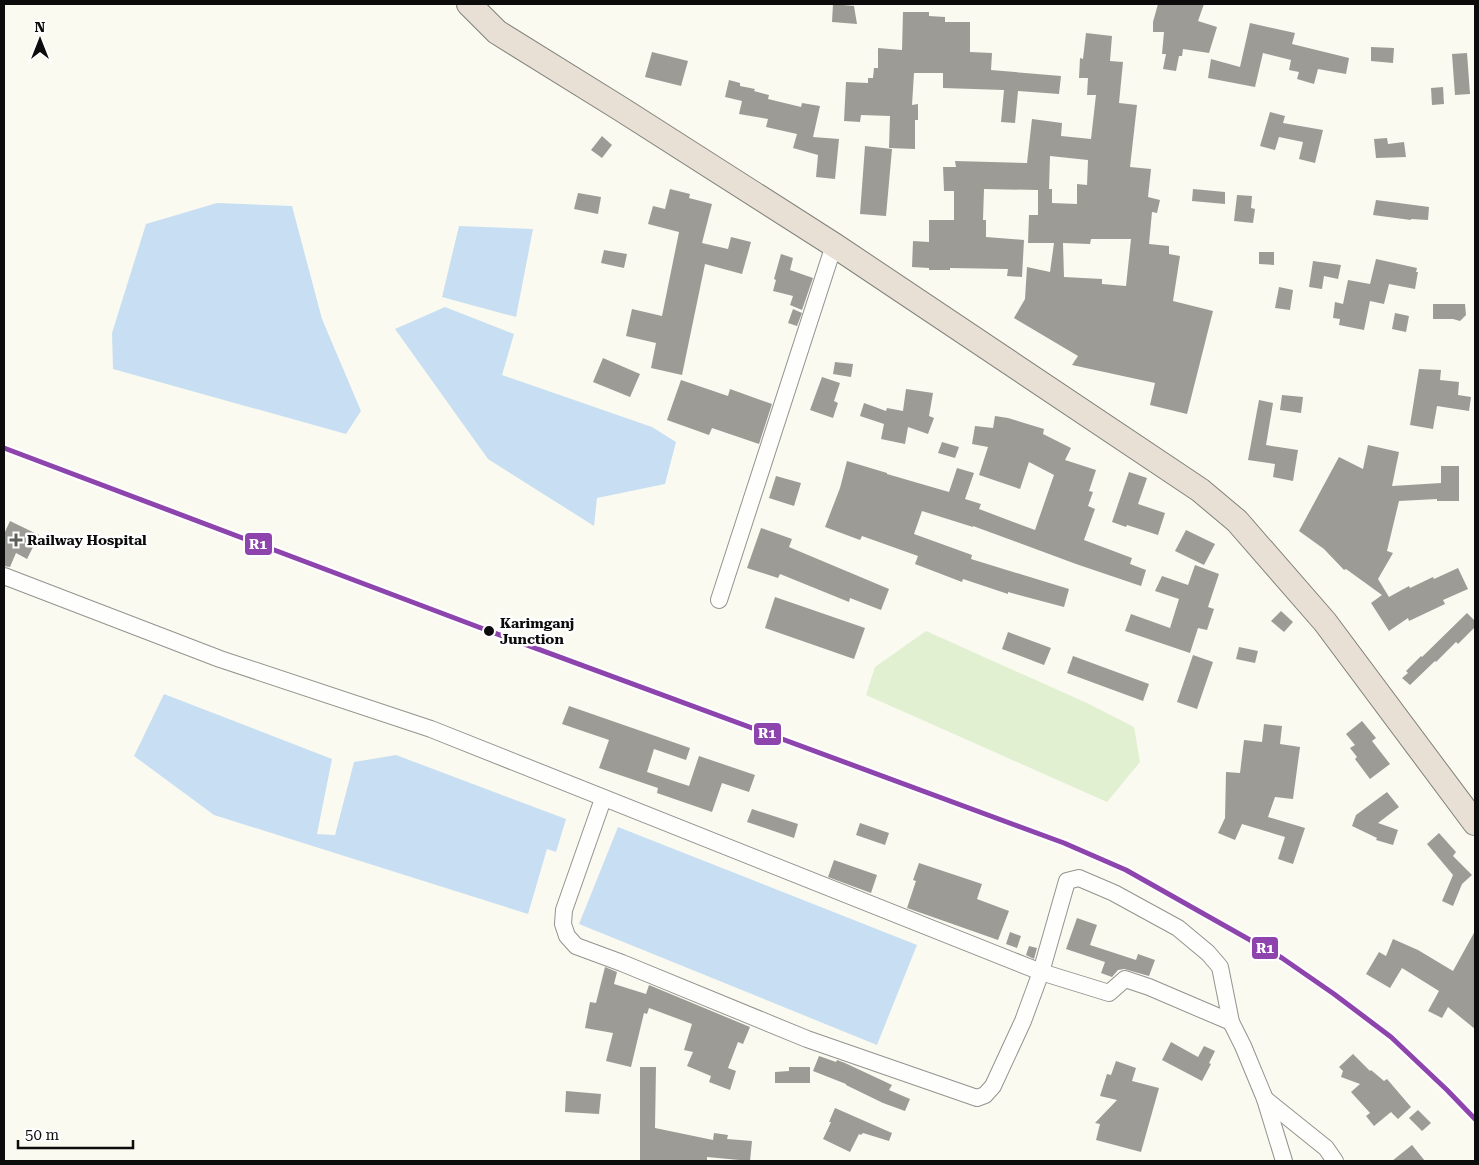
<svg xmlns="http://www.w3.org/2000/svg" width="1479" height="1165" viewBox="0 0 1479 1165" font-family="'Roboto Serif',serif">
  <rect width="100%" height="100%" fill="#fafaf0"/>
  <path fill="#e0f0d1" d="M926 631 1087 703 1134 727 1140 762 1107 802 866 695 875 667Z"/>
  <g fill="#c8dff3">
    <path d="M217 203 292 206 322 319 361 411 346 434 113 369 112 333 146 224Z"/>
    <path d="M459 226 533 229 516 317 442 297Z"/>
    <path d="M445 307 514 334 502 375 652 427 676 442 665 484 597 498 594 526 488 459 395 329Z"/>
    <path d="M164 694 332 759 317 834 335 835 354 762 396 755 566 819 556 852 547 849 528 914 214 815 134 756Z"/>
    <path d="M618 827 917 945 877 1045 579 924Z"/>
  </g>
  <g fill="#9c9b96" fill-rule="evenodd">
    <path d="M833 4 854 6 857 24 832 22Z"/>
    <path d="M1158 4H1204L1198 21 1217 27 1209 53 1183 49 1182 56H1179L1176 71 1163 69 1166 54H1162L1164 32H1153V22Z"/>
    <path d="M903 12H929V16L945 17V22H970V52L992 53 991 70 1061 76 1059 94 1018 91 1015 123 1001 122 1004 90 943 88V73H914L912 105 918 104V120H915V149L889 148 890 116 861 115 860 122 844 121 846 82 868 83V78H873L874 68H878V48L902 50Z"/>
    <path d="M1250 23 1295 33 1292 44 1349 58 1346 74 1318 69 1314 84 1297 79 1299 72 1289 70 1291 60 1263 53 1255 87 1208 78 1211 59 1240 67Z"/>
    <path d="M1086 33 1112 36 1110 61 1123 62 1119 103 1137 105 1130 167 1151 169 1148 197 1160 200 1157 213 1152 212 1149 244 1169 246V254L1180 256 1173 301 1213 311 1187 414 1150 405 1155 383 1072 365 1078 356 1014 318 1025 299 1027 267 1050 272 1054 243H1028L1029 215H1038V190L984 189 983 220H986V237L1024 240 1022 277 1007 276 1008 269 950 268V270H929V268L912 267 913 241 929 242V220H954V191H944L943 167H956L955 161 1027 163 1032 119 1062 123 1061 136 1091 139 1096 95H1087L1088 78H1079L1080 58 1083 59ZM1050 156 1088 160 1087 185 1077 184V204L1052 203V189H1049ZM1091 239H1131L1126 286 1102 284V279L1064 277 1063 243 1090 244Z"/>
    <path d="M1371 47 1394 48 1393 63 1371 61Z"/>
    <path d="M652 52 688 61 681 86 645 77Z"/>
    <path d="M1467 53 1470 94 1455 95 1452 54Z"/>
    <path d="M729 80 740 83V86L755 89 754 91 769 95 768 99 801 107 802 103 820 106 813 137 839 139 835 179 816 177 818 155 793 148 797 134 766 127 768 119 739 114 742 101 725 97Z"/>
    <path d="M1443 87 1444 104 1432 105 1431 88Z"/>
    <path d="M1270 112 1285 116 1283 123 1323 130 1315 163 1299 159 1303 142 1279 137 1275 150 1260 146Z"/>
    <path d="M602 136 612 145 602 158 591 150Z"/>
    <path d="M1387 138 1388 144 1404 142 1406 157 1376 158 1374 139Z"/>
    <path d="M865 146 892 149 886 216 860 214Z"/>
    <path d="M670 189 690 194 689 198 712 204 702 243 728 249 731 237 751 242 742 274 705 264 682 375 651 368 656 343 626 336 632 309 662 316 679 232 648 224 653 206 665 209Z"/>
    <path d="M1193 189 1225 192V204L1192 201Z"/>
    <path d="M578 193 601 197 598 214 574 209Z"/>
    <path d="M1237 195 1252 196 1251 208 1255 209 1253 223 1234 221Z"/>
    <path d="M1376 200 1429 207 1428 220 1411 219V220L1373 215Z"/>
    <path d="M604 250 627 254 624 268 601 263Z"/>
    <path d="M1259 252H1274V265L1259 264Z"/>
    <path d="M781 254 793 258 790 270 813 278 802 310 790 305 793 296 773 291 776 280 774 279Z"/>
    <path d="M1376 259 1417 268 1416 272H1418L1415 289 1389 284 1384 304 1370 301 1364 330 1339 325 1340 319 1333 318 1335 302 1343 304 1348 280 1370 284Z"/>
    <path d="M1313 261 1341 265 1338 279 1324 276 1322 289 1309 287Z"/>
    <path d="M1279 287 1293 290 1290 310 1275 308Z"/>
    <path d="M1433 304H1465L1466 315 1460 321 1453 319H1433Z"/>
    <path d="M793 309 802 313 797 326 788 323Z"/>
    <path d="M1395 313 1409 316 1406 332 1392 329Z"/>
    <path d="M603 358 640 374 630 397 593 382Z"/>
    <path d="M835 362 853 364 851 377 833 374Z"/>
    <path d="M1419 369 1441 370 1440 380 1459 382 1458 395 1471 397 1469 411 1437 406 1433 429 1410 425Z"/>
    <path d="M822 377 840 383 834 401 838 403 833 418 810 410Z"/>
    <path d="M681 380 728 396 730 389 772 404 759 444 712 428 709 435 667 420Z"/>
    <path d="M906 389 933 393 929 416 934 418 928 434 908 427 905 444 881 439 884 424 860 416 864 403 886 411 887 408 903 411Z"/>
    <path d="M1282 395 1303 397 1301 413 1280 410Z"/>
    <path d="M1259 400 1273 403 1266 445 1298 450 1293 481 1273 477 1275 464 1248 460Z"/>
    <path d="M995 416 1008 418 1044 429 1043 434 1071 448 1065 460 1096 470 1089 491 1093 492 1088 506 1095 509 1084 540 1132 558 1130 564 1146 570 1141 586 1076 564 973 526V527L922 511 914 534 972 555 971 559 1069 589 1064 607 1008 592V594L963 579 962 582 915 564 918 556 862 536 860 540 825 527 840 488 847 461 887 473V474L949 492 957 468 974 473 965 499 981 504 979 509 1035 530 1054 475 1029 462 1020 489 979 475 988 447 972 444 975 426 993 428Z"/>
    <path d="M942 442 959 447 955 458 938 453Z"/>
    <path d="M1368 445 1399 452 1392 486 1441 483V466H1459V501H1437V499L1399 501 1387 551 1393 553 1378 579 1389 597 1409 586 1410 588 1433 577 1434 579 1458 568 1468 589 1443 600 1445 604 1409 621 1408 618 1389 631 1371 603 1382 595 1346 569 1344 570 1324 549 1299 531 1339 457 1363 469Z"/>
    <path d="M1129 472 1147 478 1138 504 1165 513 1158 535 1127 525 1126 527 1112 522Z"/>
    <path d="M776 476 801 483 794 506 769 498Z"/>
    <path d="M10 521 39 535 27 559 16 553 10 567 4 566V534Z"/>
    <path d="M761 528 792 539 789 547 889 589 881 610 850 598 849 602 780 574 778 578 747 568Z"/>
    <path d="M1186 530 1215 544 1204 565 1175 551Z"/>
    <path d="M1195 565 1219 574 1208 607 1214 609 1207 630 1198 628 1190 653 1125 631 1131 614 1170 628 1179 599 1155 591 1162 576 1188 585Z"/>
    <path d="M775 597 865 628 854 659 765 628Z"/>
    <path d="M1281 611 1293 622 1284 632 1271 621Z"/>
    <path d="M1467 613 1475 621V627L1458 644 1456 642 1436 662 1435 661 1410 685 1402 678 1408 673 1406 671 1421 656 1422 657Z"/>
    <path d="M1008 632 1051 648 1044 665 1002 649Z"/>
    <path d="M1239 647 1258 651 1255 663 1236 659Z"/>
    <path d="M1193 655 1213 662 1197 709 1177 702Z"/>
    <path d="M1073 656 1149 684 1143 701 1067 673Z"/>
    <path d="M569 706 690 748 686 760 654 749 647 772 689 786 699 756 755 775 749 792 722 783 712 812 657 793 658 788 599 768 609 740 562 724Z"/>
    <path d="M1362 721 1376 738 1372 741 1390 764 1370 779 1355 759 1357 757 1350 748 1355 745 1346 734Z"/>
    <path d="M1264 724 1282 726 1280 744 1300 747 1293 799 1275 797 1268 817 1305 828 1293 864 1278 859 1285 837 1242 824 1235 840 1218 833 1225 818 1226 772 1240 773 1244 740 1262 742Z"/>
    <path d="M1387 792 1399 807 1378 823 1398 830 1393 845 1376 840 1377 838 1352 826 1356 815Z"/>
    <path d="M752 809 798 824 794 838 747 822Z"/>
    <path d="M860 823 889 833 885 845 856 835Z"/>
    <path d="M1439 833 1456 852 1453 856 1472 875 1462 884 1453 906 1442 901 1453 875 1427 844Z"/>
    <path d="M834 860 877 875 871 893 828 877Z"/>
    <path d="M919 863 982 884 977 899 1009 911 998 940 907 908 916 881 913 880Z"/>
    <path d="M1077 918 1097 925 1090 945 1136 960 1138 954 1155 960 1149 976 1124 969 1118 970 1112 977 1101 973 1105 962 1066 949Z"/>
    <path d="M1475 931V1029L1448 1007 1442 1018 1428 1011 1439 991 1402 968 1390 988 1366 974 1379 952 1386 956 1393 939 1418 950 1453 971Z"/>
    <path d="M1010 932 1021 936 1017 948 1006 944Z"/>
    <path d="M1029 946 1037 948 1034 959 1026 955Z"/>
    <path d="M605 967 617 972 614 984 646 994 649 985 750 1027 743 1044 738 1042 728 1068 736 1071 730 1090 709 1082 711 1076 687 1066 693 1052 684 1050 692 1024 649 1008 647 1014 644 1013 631 1067 606 1061 613 1033 585 1028 590 1002 596 1003Z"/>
    <path d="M1171 1042 1198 1057 1204 1046 1215 1051 1209 1063 1211 1064 1202 1081 1162 1060Z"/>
    <path d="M1353 1054 1370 1071 1371 1070 1384 1081 1387 1079 1411 1107 1398 1119 1391 1112 1374 1126 1366 1116 1370 1113 1351 1092 1360 1084 1341 1077 1343 1071 1339 1067Z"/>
    <path d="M819 1056 836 1062 837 1060 845 1063 892 1085 889 1090 910 1099 905 1111 883 1103 846 1085V1084L813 1071Z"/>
    <path d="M1116 1061 1136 1068 1132 1081 1159 1088 1141 1152 1096 1140 1100 1124 1095 1123 1117 1100 1100 1096 1107 1074 1111 1075Z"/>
    <path d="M640 1067H656L655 1128 713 1140 714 1133 728 1135 727 1139 752 1141 750 1161 707 1157V1161H640Z"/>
    <path d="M789 1067H810V1083H775V1072L789 1071Z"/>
    <path d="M566 1091 601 1094 599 1114 565 1112Z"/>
    <path d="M835 1108 892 1133 889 1141 863 1133 861 1135 859 1134 850 1152 823 1139 831 1122H829Z"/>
    <path d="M1418 1110 1431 1123 1422 1131 1409 1118Z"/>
    <path d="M1412 1145 1425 1161H1392Z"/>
  </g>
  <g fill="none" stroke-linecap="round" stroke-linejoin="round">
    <defs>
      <g id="minor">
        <path d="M4 576 220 659 431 729 1041 972 1109 993 1125 979 1149 987 1231 1022"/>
        <path d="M719 600 834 245"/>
        <path d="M603 799 564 910 563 924 567 936 576 946 622 963 807 1039 977 1098 985 1095 993 1086 1023 1021 1041 972 1067 881 1079 878 1114 893 1178 928 1208 953 1220 967 1231 1022 1243 1046 1265 1099 1284 1161"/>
        <path d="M1265 1099 1326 1148 1335 1161"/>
      </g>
      <path id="highway" d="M469 4 497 32 621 109 834 245 1200 490 1237 521 1325 622 1475 823"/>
    </defs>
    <use href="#minor" stroke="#93938f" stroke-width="18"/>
    <use href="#highway" stroke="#80807c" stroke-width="26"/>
    <use href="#minor" stroke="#fefefd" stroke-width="16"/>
    <use href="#highway" stroke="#e9e0d5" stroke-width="24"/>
    <defs>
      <path id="rail-1" d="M4 448 489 631 1064 843 1126 870 1282 958 1334 994 1391 1037 1447 1090 1475 1119"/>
    </defs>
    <use href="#rail-1" stroke="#fff" stroke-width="9"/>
    <use href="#rail-1" stroke="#8e44ad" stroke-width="5"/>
  </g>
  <path fill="#5f5f5c" stroke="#fff" stroke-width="2" d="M13.5 532.5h5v5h5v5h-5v5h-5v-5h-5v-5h5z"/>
  <circle fill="#0c0c0c" stroke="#fff" stroke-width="2" cx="489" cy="631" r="6"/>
  <g text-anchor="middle" stroke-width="5" stroke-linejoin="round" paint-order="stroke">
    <g font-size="14" font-weight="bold" fill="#0c0c0c" stroke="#fff" text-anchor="start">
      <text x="27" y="545">Railway Hospital</text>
    </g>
    <g font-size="14" font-weight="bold" fill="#0c0c0c" stroke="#fff" text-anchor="start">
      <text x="500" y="628">Karimganj<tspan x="500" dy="16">Junction</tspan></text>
    </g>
  </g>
  <g stroke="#fff" stroke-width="2">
    <rect x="244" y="532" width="29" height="24" rx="5" fill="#8e44ad"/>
    <rect x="753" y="722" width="29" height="24" rx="5" fill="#8e44ad"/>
    <rect x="1251" y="936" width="28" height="24" rx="5" fill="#8e44ad"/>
  </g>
  <g font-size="14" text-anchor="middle" font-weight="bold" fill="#fff">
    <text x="258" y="549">R1</text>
    <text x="767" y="738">R1</text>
    <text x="1265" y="953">R1</text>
  </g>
  <rect width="1479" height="1165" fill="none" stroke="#0c0c0c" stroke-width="10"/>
  <g transform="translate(40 40)" stroke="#ffffff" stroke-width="4" paint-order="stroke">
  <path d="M0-4L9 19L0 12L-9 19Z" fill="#0c0c0c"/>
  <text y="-8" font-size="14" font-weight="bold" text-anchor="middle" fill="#0c0c0c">N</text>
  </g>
  <path d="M18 1140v8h115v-8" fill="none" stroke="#0c0c0c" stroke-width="2.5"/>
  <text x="25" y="1140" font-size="15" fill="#0c0c0c" stroke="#ffffff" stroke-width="4" paint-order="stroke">50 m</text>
</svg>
